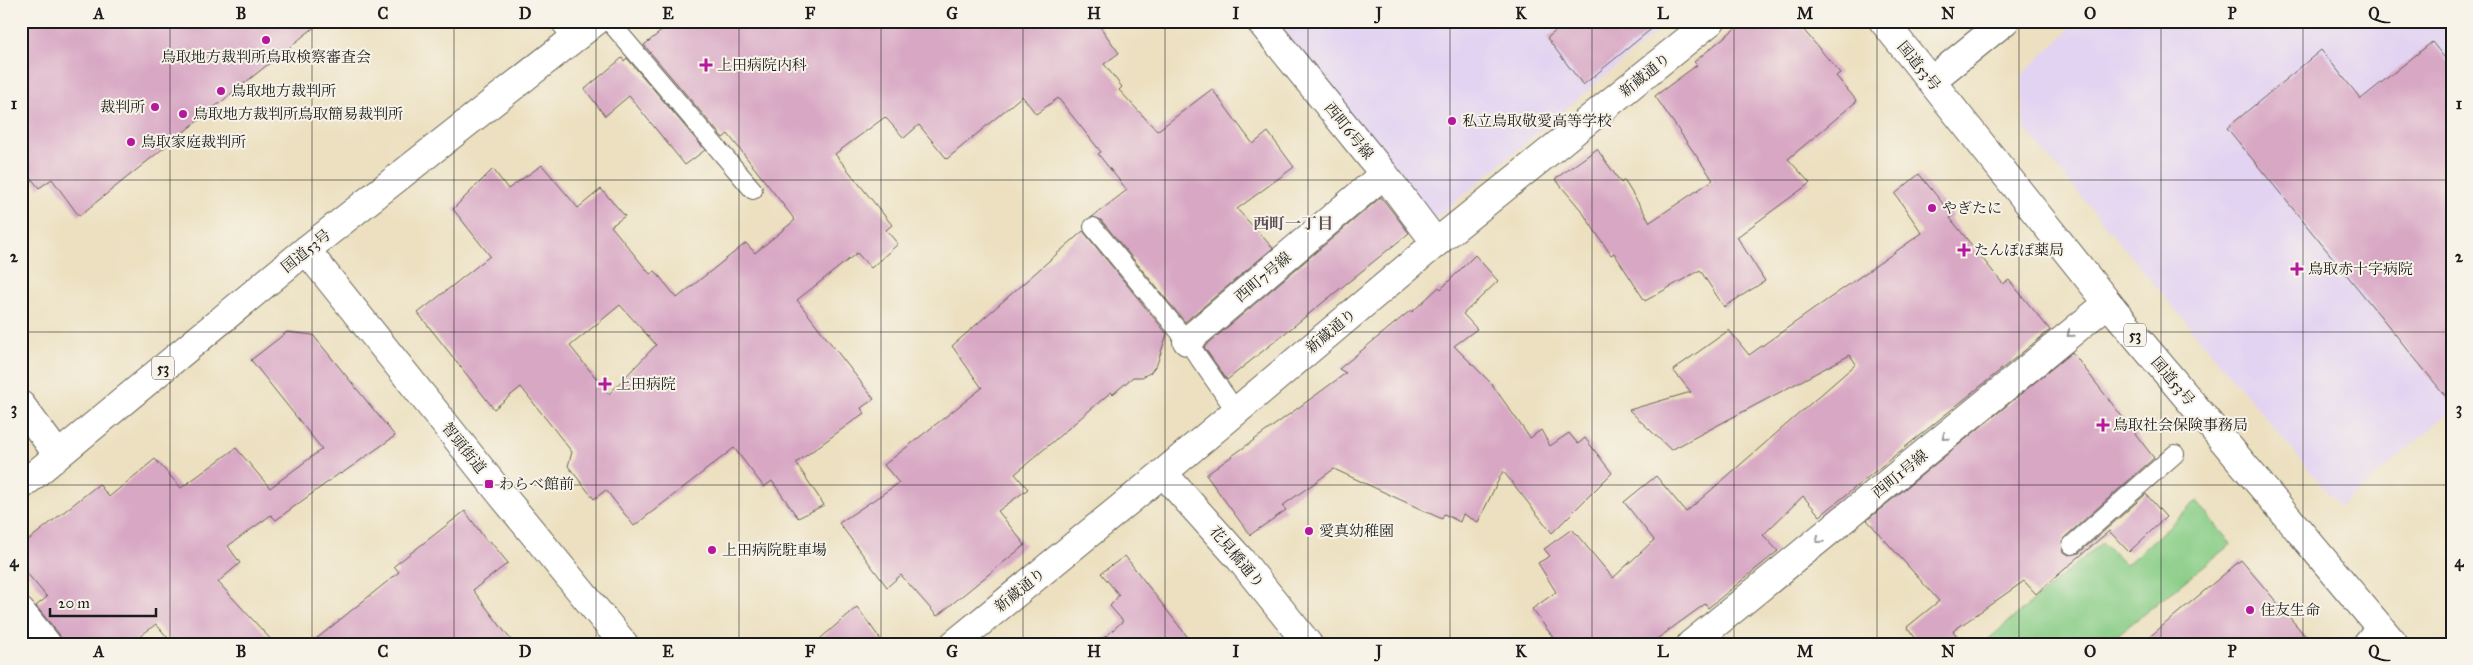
<svg xmlns="http://www.w3.org/2000/svg" width="2473" height="665" viewBox="0 0 2473 665" font-family="'IM FELL Great Primer','Noto Serif JP',serif">
  <rect width="100%" height="100%" fill="#f7f3e8"/>
  <filter id="ink" filterUnits="userSpaceOnUse"><feTurbulence type="fractalNoise" baseFrequency=".02" numOctaves="2"/><feDisplacementMap in="SourceGraphic" scale="10" xChannelSelector="R" yChannelSelector="G"/><feConvolveMatrix kernelMatrix="1 2 1 2 8 2 1 2 1" color-interpolation-filters="sRGB"/></filter>
  <filter id="wash" filterUnits="userSpaceOnUse"><feTurbulence type="fractalNoise" baseFrequency=".0096" numOctaves="4" result="noise"/><feDisplacementMap in="SourceGraphic" scale="20" xChannelSelector="R" yChannelSelector="G"/><feGaussianBlur stdDeviation="1.12" result="paint"/><feColorMatrix in="noise" values="0 0 0 0 0 0 0 0 0 0 0 0 0 0 0 0 0 1.4 0 .05"/><feComposite in="paint" operator="in"/></filter>
  <g filter="url(#wash)">
    <rect width="100%" height="100%" fill="#ece0c0"/>
    <g fill="#e3d3f2">
      <path d="M1272 21H1670L1434 220Z"/>
      <path d="M2073 21H2452V410L2340 507 2024 128 2022 75 2066 33Z"/>
    </g>
    <path fill="#88cd86" stroke="#527451" d="M2197 501 2231 544 2106 644H2076L2072 639 2066 644 1984 643 2102 542 2126 565Z"/>
    <g id="blocks">
      <g fill="#d8a7c4" fill-rule="evenodd">
        <path d="M21 21H322L79 216 52 179 39 188 21 166Z"/>
        <path d="M674 21H1096L1119 53 1104 64 1122 87 1119 90 1157 131 1212 89 1253 144 1268 132 1294 167 1237 209 1273 248 1185 322 1101 220 1092 217 1127 190 1098 154 1101 152 1058 98 1036 114 1022 96 947 159 919 125 904 138 885 117 835 154 892 225 886 230 898 244 871 268 857 253 797 300 874 399 861 408 864 413 796 463 824 505 798 518 772 481 764 487 734 448 634 526 606 490 594 499 568 466 572 452 521 387 494 409 418 313 490 256 453 209 493 169 508 189 542 165 578 208 601 189 625 216 611 226 650 274 655 271 677 298 746 243 755 253 795 220 728 134 723 138 644 45ZM620 305 656 345 609 394 570 346Z"/>
        <path d="M1568 21H1661L1583 85 1547 38Z"/>
        <path d="M1744 21H1796L1840 73 1836 76 1857 101 1788 159 1810 183 1737 237 1765 281 1724 307 1700 270 1645 301 1614 253 1611 255 1581 210 1555 179 1597 149 1621 183 1624 180 1650 222 1713 180 1655 96 1697 65 1694 62Z"/>
        <path d="M2432 42 2452 67V404L2227 128 2321 50 2361 99Z"/>
        <path d="M622 58 624 61 627 58 705 150 685 165 629 96 605 116 585 89Z"/>
        <path d="M1919 174 1953 216 1950 218 2003 284 2009 280 2050 330 1820 516 1803 496 1763 535 1778 551 1708 608 1705 604 1650 644H1558L1532 609 1556 592 1538 563 1550 556 1544 549 1572 529 1613 578 1654 540 1624 502 1656 476 1686 512 1856 364 1850 355 1671 450 1629 410 1691 392 1673 370 1729 330 1749 355 1922 233 1895 194Z"/>
        <path d="M1381 197 1409 233 1227 380 1204 347Z"/>
        <path d="M1083 231 1167 334 1157 364 1150 373 1142 377H1133L1113 394 1111 392 1015 474 1028 489 998 511 1025 545 937 616 901 575 887 587 839 523 899 483 884 465 982 388 952 346Z"/>
        <path d="M1475 255 1498 281 1463 314 1477 329 1454 346 1491 383 1530 438 1541 430 1550 446 1569 433 1578 444 1585 438 1612 473 1552 533 1503 471 1478 522 1463 514 1460 522 1444 514 1442 519 1334 469 1282 506 1286 510 1250 535 1206 475 1346 373 1339 369 1411 310 1412 312 1439 287 1441 289Z"/>
        <path d="M287 332 313 335 395 436 341 474 340 473 276 520 271 515 228 546 240 563 218 582 275 644H173L156 624 130 644H62L59 634 36 606 47 597 21 566V546L99 484 109 497 155 459 181 488 236 448 270 488 322 449 251 360Z"/>
        <path d="M2072 352 2154 458 2065 537 2062 542 2064 552 2069 555 2079 553 2146 494 2166 517 2129 552 2109 531 2036 594 2024 581 1953 631 1964 644H1920L1907 627 1939 601 1867 520Z"/>
        <path d="M465 511 488 543 490 541 508 563 473 590 514 644H310L399 572 394 566Z"/>
        <path d="M1125 556 1193 644H1097L1123 621 1110 606 1119 595 1101 573Z"/>
        <path d="M2241 560 2312 644H2141Z"/>
        <path d="M857 607 884 644H814Z"/>
      </g>
    </g>
  </g>
  <g filter="url(#ink)">
    <use href="#blocks" fill-opacity="0" stroke="#656155" stroke-width="1"/>
    <g fill="none" stroke-linecap="round" stroke-linejoin="round">
      <defs>
        <g id="service">
          <path d="M609 21 753 190"/>
          <path d="M1093 227 1187 341 1236 411"/>
          <path d="M2072 545 2175 454"/>
        </g>
        <g id="minor">
          <path d="M565 21 577 36"/>
          <path d="M1260 21 1384 174 1436 243"/>
          <path d="M1187 341 1384 174"/>
          <path d="M1163 473 1240 559 1308 644"/>
          <path d="M21 612 47 644"/>
          <path d="M954 644 1163 473 1436 243 1711 21"/>
          <path d="M1691 644 2108 303"/>
          <path d="M2367 644 2380 628"/>
        </g>
        <g id="tertiary">
          <path d="M1931 81 2005 21"/>
          <path d="M306 250 501 494 624 644"/>
          <path d="M21 405 58 455"/>
        </g>
        <g id="trunk">
          <path d="M1883 21 2108 303 2394 644"/>
          <path d="M21 486 306 250 596 21"/>
        </g>
      </defs>
      <use href="#service" stroke="#656155" stroke-width="20"/>
      <use href="#minor" stroke="#656155" stroke-width="30"/>
      <use href="#tertiary" stroke="#656155" stroke-width="30"/>
      <use href="#trunk" stroke="#656155" stroke-width="30"/>
      <use href="#service" stroke="#fff" stroke-width="18"/>
      <use href="#minor" stroke="#fff" stroke-width="28"/>
      <use href="#tertiary" stroke="#fff" stroke-width="28"/>
      <use href="#trunk" stroke="#fff" stroke-width="28"/>
    </g>
    <defs><path id="oneway-chevron" d="M-2-3.5L2.5 0L-2 3.5" fill="none" stroke-width="1.6" stroke-linecap="round" stroke-linejoin="round" transform="scale(1.25)"/></defs>
    <g stroke="#999">
      <use href="#oneway-chevron" transform="translate(2070 334) rotate(141)"/>
      <use href="#oneway-chevron" transform="translate(1945 437) rotate(141)"/>
      <use href="#oneway-chevron" transform="translate(1819 540) rotate(141)"/>
    </g>
  </g>
  <path fill="none" stroke="#1c1c1c" stroke-width="1" stroke-opacity="0.55" d="M170 21V644M312 21V644M454 21V644M596 21V644M739 21V644M881 21V644M1023 21V644M1165 21V644M1308 21V644M1450 21V644M1592 21V644M1734 21V644M1877 21V644M2019 21V644M2161 21V644M2303 21V644M21 180H2452M21 332H2452M21 485H2452"/>
  <g fill="#b5179e" stroke="#f7f3e8" stroke-width="2">
    <circle cx="266" cy="40" r="5"/>
    <path d="M703.5 57.5h5v5h5v5h-5v5h-5v-5h-5v-5h5z"/>
    <circle cx="221" cy="91" r="5"/>
    <circle cx="155" cy="107" r="5"/>
    <circle cx="183" cy="114" r="5"/>
    <circle cx="1452" cy="121" r="5"/>
    <circle cx="131" cy="142" r="5"/>
    <circle cx="1932" cy="208" r="5"/>
    <path d="M1961.5 242.5h5v5h5v5h-5v5h-5v-5h-5v-5h5z"/>
    <path d="M2294.5 261.5h5v5h5v5h-5v5h-5v-5h-5v-5h5z"/>
    <path d="M602.5 376.5h5v5h5v5h-5v5h-5v-5h-5v-5h5z"/>
    <path d="M2100.5 417.5h5v5h5v5h-5v5h-5v-5h-5v-5h5z"/>
    <rect x="484" y="479" width="10" height="10" rx="2.5"/>
    <circle cx="1309" cy="531" r="5"/>
    <circle cx="712" cy="550" r="5"/>
    <circle cx="2250" cy="610" r="5"/>
  </g>
  <g text-anchor="middle" stroke-width="4" stroke-linejoin="round" paint-order="stroke">
    <g fill="#f7f3e8" stroke="#5e5c59" stroke-width="1">
      <rect x="2124" y="323.5" width="22" height="23" rx="4"/>
      <rect x="152" y="356.5" width="22" height="23" rx="4"/>
    </g>
    <g font-size="14" font-weight="bold" fill="#1c1c1c">
      <text x="2135" y="340">53</text>
      <text x="163" y="373">53</text>
    </g>
    <g font-size="15" fill="#1c1c1c" stroke="#f7f3e8" text-anchor="start">
      <text x="266" y="62" text-anchor="middle">鳥取地方裁判所鳥取検察審査会</text>
      <text x="717" y="70">上田病院内科</text>
      <text x="231" y="96">鳥取地方裁判所</text>
      <text x="145" y="112" text-anchor="end">裁判所</text>
      <text x="193" y="119">鳥取地方裁判所鳥取簡易裁判所</text>
      <text x="1462" y="126">私立鳥取敬愛高等学校</text>
      <text x="141" y="147">鳥取家庭裁判所</text>
      <text x="1942" y="213">やぎたに</text>
      <text x="1974" y="255">たんぽぽ薬局</text>
      <text x="2308" y="274">鳥取赤十字病院</text>
      <text x="616" y="389">上田病院</text>
      <text x="2113" y="430">鳥取社会保険事務局</text>
      <text x="499" y="489">わらべ館前</text>
      <text x="1319" y="536">愛真幼稚園</text>
      <text x="722" y="555">上田病院駐車場</text>
      <text x="2260" y="615">住友生命</text>
    </g>
    <g font-size="15" fill="#1c1c1c" stroke="#f7f3e8">
      <text transform="translate(1919 66) rotate(51)" y="5">国道53号</text>
      <text transform="translate(1645 75) rotate(-39)" y="5">新蔵通り</text>
      <text transform="translate(1349 131) rotate(51)" y="5">西町6号線</text>
      <text transform="translate(306 251) rotate(-39)" y="5">国道53号</text>
      <text transform="translate(1263 277) rotate(-40)" y="5">西町7号線</text>
      <text transform="translate(1331 331) rotate(-40)" y="5">新蔵通り</text>
      <text transform="translate(2173 381) rotate(50)" y="5">国道53号</text>
      <text transform="translate(464 448) rotate(51)" y="5">智頭街道</text>
      <text transform="translate(1900 474) rotate(-39)" y="5">西町1号線</text>
      <text transform="translate(1237 557) rotate(50)" y="5">花見橋通り</text>
      <text transform="translate(1020 590) rotate(-39)" y="5">新蔵通り</text>
    </g>
    <g font-size="16" font-weight="bold" fill="#5e4d57" stroke="#f7f3e8">
      <text x="1293" y="229">西町一丁目</text>
    </g>
  </g>
  <rect width="2473" height="665" fill="none" stroke="#f7f3e8" stroke-width="55"/>
  <path d="M50 608v8h106v-8" fill="none" stroke="#1c1c1c" stroke-width="2.5"/>
  <text x="58" y="608" font-size="15" fill="#1c1c1c" stroke="#f7f3e8" stroke-width="4" paint-order="stroke">20 m</text>
  <rect x="28" y="28" width="2418" height="610" fill="none" stroke="#1c1c1c" stroke-width="2"/>
  <g font-size="16" text-anchor="middle" font-weight="bold" fill="#1c1c1c">
    <text x="99" y="19">A</text>
    <text x="241" y="19">B</text>
    <text x="383" y="19">C</text>
    <text x="525" y="19">D</text>
    <text x="668" y="19">E</text>
    <text x="810" y="19">F</text>
    <text x="952" y="19">G</text>
    <text x="1094" y="19">H</text>
    <text x="1236" y="19">I</text>
    <text x="1379" y="19">J</text>
    <text x="1521" y="19">K</text>
    <text x="1663" y="19">L</text>
    <text x="1805" y="19">M</text>
    <text x="1948" y="19">N</text>
    <text x="2090" y="19">O</text>
    <text x="2232" y="19">P</text>
    <text x="2374" y="19">Q</text>
    <text x="14" y="109">1</text>
    <text x="2459" y="109">1</text>
    <text x="14" y="262">2</text>
    <text x="2459" y="262">2</text>
    <text x="14" y="414">3</text>
    <text x="2459" y="414">3</text>
    <text x="14" y="567">4</text>
    <text x="2459" y="567">4</text>
    <text x="99" y="657">A</text>
    <text x="241" y="657">B</text>
    <text x="383" y="657">C</text>
    <text x="525" y="657">D</text>
    <text x="668" y="657">E</text>
    <text x="810" y="657">F</text>
    <text x="952" y="657">G</text>
    <text x="1094" y="657">H</text>
    <text x="1236" y="657">I</text>
    <text x="1379" y="657">J</text>
    <text x="1521" y="657">K</text>
    <text x="1663" y="657">L</text>
    <text x="1805" y="657">M</text>
    <text x="1948" y="657">N</text>
    <text x="2090" y="657">O</text>
    <text x="2232" y="657">P</text>
    <text x="2374" y="657">Q</text>
  </g>
</svg>
